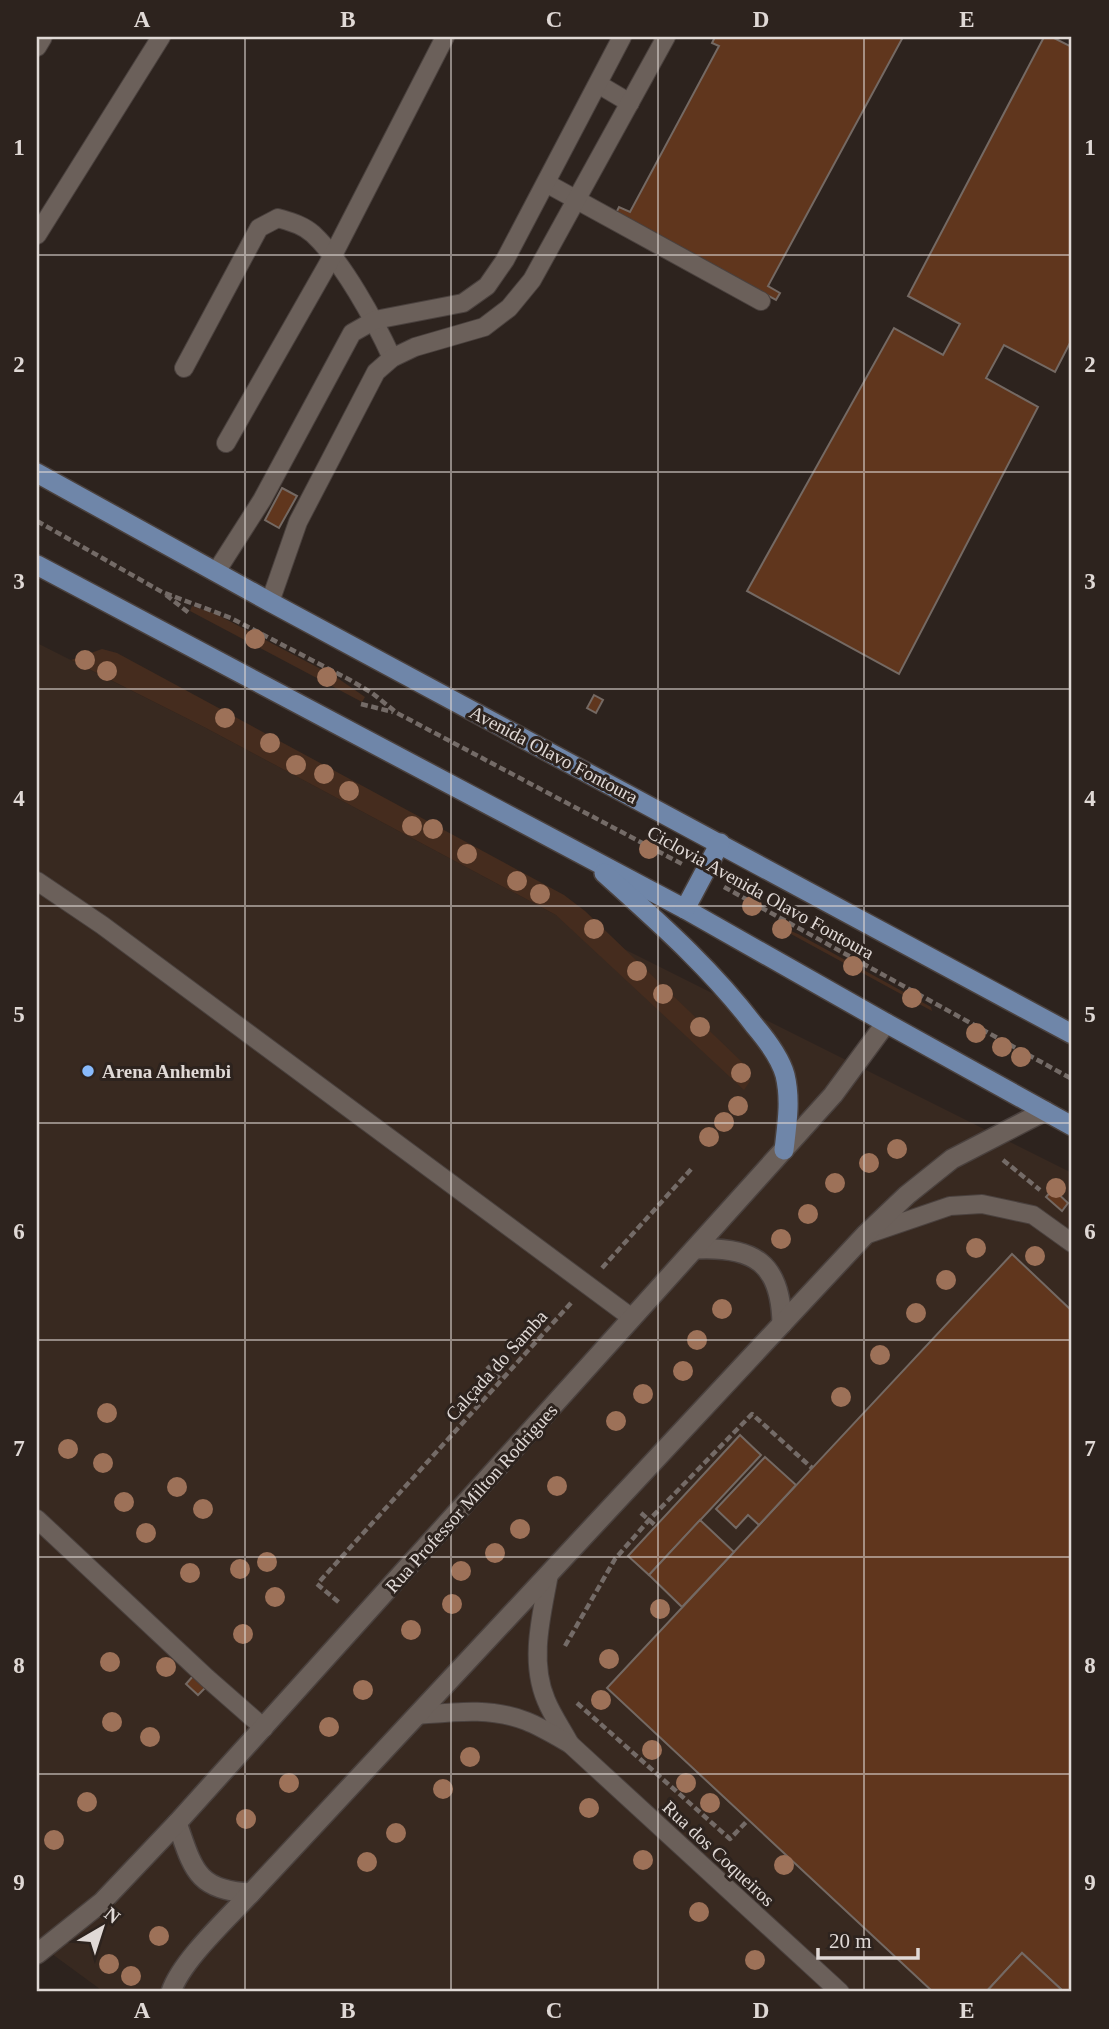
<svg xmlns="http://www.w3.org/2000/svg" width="1109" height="2029" viewBox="0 0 1109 2029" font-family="'Times New Roman',serif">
  <rect width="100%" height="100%" fill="#2d231e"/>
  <path fill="#382920" d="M37 643 206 728 556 915 1072 1173V1992H104L37 1943Z"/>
  <g fill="#452c1e">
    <path d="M192 606 216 614 336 677 365 697 362 702 190 611Z"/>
    <path d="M102 649 117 653 564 895 585 911 743 1063 750 1081 744 1090 556 915 206 728 71 660Z"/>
    <path d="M769 922 798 934 931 1007 932 1011Z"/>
  </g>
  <g fill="#60361d" stroke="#746963" stroke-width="2">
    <path d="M715 37H903L768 286 780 293 776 300 616 213 619 207 630 212 719 46 712 43Z"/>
    <path d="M1044 37H1052L1072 47V339L1055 372 1004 345 986 378 1038 407 899 674 747 591 894 328 943 355 960 324 908 296Z"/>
    <path d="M282 488 297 496 279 528 265 520Z"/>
    <path d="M594 695 603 700 596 713 587 708Z"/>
    <path d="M1053 1189 1068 1203 1062 1211 1046 1197Z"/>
    <path d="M1012 1254 1072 1311V1992H1064L1022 1953 986 1992H933L607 1688Z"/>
    <path d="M740 1435 761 1455 649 1575 628 1556Z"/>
    <path d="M765 1457 796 1485 759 1525 748 1515 736 1528 716 1509Z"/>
    <path d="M700 1520 734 1552 682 1607 649 1575Z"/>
    <path d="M194 1675 207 1686 198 1695 186 1684Z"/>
    <path d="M1022 1953 1064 1992H986Z"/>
  </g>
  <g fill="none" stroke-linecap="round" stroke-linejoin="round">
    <defs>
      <g id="service">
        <path d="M37 47 43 37"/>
        <path d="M598 84 630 103"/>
        <path d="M546 183 761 301"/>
        <path d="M37 235 161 37"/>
        <path d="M184 368 259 228 278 218C291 222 303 225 313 234 343 262 375 321 392 358"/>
        <path d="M226 443 332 257 445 37"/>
        <path d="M216 572 262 500 352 333 375 320 463 303 487 286 505 260 622 37"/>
        <path d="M270 602 298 522 376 372 392 358 415 347 484 327 509 308 532 280 666 37"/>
        <path d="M37 881 102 925 632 1318"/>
        <path d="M865 1235 950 1206 982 1204 1033 1215 1072 1243"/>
        <path d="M37 1519 207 1678 264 1728"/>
        <path d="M549 1574C542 1614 529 1660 546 1700 552 1715 562 1729 570 1744"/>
        <path d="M418 1715C454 1712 491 1707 526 1721 541 1727 556 1736 570 1744L840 1992"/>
      </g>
      <g id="tertiary">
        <path d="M695 1249C754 1246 781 1263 782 1324"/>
        <path d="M177 1823C193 1868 196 1891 251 1893"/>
        <path d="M37 1954 102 1902 177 1823 833 1095 886 1023"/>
        <path d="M171 1992C181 1961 228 1918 251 1893L865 1235 907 1195 952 1159 1045 1111"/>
      </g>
      <g id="primary">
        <path d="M37 473 270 602 1072 1034"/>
        <path d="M37 565 685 909 886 1023 1072 1126"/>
        <path d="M604 873C657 921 711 968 754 1025 766 1039 780 1057 785 1075 791 1100 787 1124 784 1150"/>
        <path d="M685 909 720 843"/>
      </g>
    </defs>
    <use href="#service" stroke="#4a413e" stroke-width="20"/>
    <use href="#tertiary" stroke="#4a413e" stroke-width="22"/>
    <use href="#primary" stroke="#4a413e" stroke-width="22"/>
    <g stroke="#746b67" stroke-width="4.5" stroke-dasharray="7 3.5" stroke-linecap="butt">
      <path d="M37 521 162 592 231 618 350 680 372 693 397 713 682 864"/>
      <path d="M166 595 189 613"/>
      <path d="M361 704 393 712"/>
      <path d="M724 887 1072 1079"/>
      <path d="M1003 1160 1040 1190"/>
      <path d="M602 1268 693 1167"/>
      <path d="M487 1366 501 1380"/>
      <path d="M641 1513 656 1526"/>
      <path d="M320 1581 571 1303"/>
      <path d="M317 1584 341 1604"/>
      <path d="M565 1646 615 1559 649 1520 752 1414 812 1468"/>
      <path d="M577 1703 730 1839 748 1820"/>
    </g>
    <use href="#service" stroke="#6b605a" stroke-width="18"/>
    <use href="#tertiary" stroke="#6b605a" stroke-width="19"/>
    <use href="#primary" stroke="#6f86a9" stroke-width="19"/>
  </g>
  <g fill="#9d7158">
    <circle cx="255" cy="639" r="10"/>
    <circle cx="85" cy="660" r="10"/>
    <circle cx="107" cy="671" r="10"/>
    <circle cx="327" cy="677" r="10"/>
    <circle cx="225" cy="718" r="10"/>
    <circle cx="270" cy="743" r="10"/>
    <circle cx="296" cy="765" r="10"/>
    <circle cx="324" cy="774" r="10"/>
    <circle cx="349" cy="791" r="10"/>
    <circle cx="412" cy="826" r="10"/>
    <circle cx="433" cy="829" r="10"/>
    <circle cx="649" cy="849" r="10"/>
    <circle cx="467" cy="854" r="10"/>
    <circle cx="517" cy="881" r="10"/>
    <circle cx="540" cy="894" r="10"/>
    <circle cx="752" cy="906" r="10"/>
    <circle cx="594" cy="929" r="10"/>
    <circle cx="782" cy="929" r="10"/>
    <circle cx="853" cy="966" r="10"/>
    <circle cx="637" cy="971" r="10"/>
    <circle cx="663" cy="994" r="10"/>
    <circle cx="912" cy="998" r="10"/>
    <circle cx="700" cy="1027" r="10"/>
    <circle cx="976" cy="1033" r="10"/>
    <circle cx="1002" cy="1047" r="10"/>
    <circle cx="1021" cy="1057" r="10"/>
    <circle cx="741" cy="1073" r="10"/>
    <circle cx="738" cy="1106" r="10"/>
    <circle cx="724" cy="1122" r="10"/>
    <circle cx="709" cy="1137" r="10"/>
    <circle cx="897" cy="1149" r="10"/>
    <circle cx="869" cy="1163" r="10"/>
    <circle cx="835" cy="1183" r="10"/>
    <circle cx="1056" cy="1188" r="10"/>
    <circle cx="808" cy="1214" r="10"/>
    <circle cx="781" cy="1239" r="10"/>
    <circle cx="976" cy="1248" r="10"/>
    <circle cx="1035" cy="1256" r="10"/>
    <circle cx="946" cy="1280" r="10"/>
    <circle cx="722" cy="1309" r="10"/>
    <circle cx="916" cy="1313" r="10"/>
    <circle cx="697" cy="1340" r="10"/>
    <circle cx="880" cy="1355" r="10"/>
    <circle cx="683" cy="1371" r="10"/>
    <circle cx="643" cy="1394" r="10"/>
    <circle cx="841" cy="1397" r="10"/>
    <circle cx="107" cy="1413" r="10"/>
    <circle cx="616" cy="1421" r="10"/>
    <circle cx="68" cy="1449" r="10"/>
    <circle cx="103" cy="1463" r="10"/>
    <circle cx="557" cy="1486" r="10"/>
    <circle cx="177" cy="1487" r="10"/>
    <circle cx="124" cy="1502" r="10"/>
    <circle cx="203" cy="1509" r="10"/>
    <circle cx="520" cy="1529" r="10"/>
    <circle cx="146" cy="1533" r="10"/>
    <circle cx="495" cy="1553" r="10"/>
    <circle cx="267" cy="1562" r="10"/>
    <circle cx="240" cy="1569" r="10"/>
    <circle cx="461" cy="1571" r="10"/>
    <circle cx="190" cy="1573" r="10"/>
    <circle cx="275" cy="1597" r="10"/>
    <circle cx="452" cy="1604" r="10"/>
    <circle cx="660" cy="1609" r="10"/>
    <circle cx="411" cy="1630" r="10"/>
    <circle cx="243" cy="1634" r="10"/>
    <circle cx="609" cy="1659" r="10"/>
    <circle cx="110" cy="1662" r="10"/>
    <circle cx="166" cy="1667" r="10"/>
    <circle cx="363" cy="1690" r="10"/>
    <circle cx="601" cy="1700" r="10"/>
    <circle cx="112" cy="1722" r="10"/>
    <circle cx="329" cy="1727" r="10"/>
    <circle cx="150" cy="1737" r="10"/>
    <circle cx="652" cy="1750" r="10"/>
    <circle cx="470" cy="1757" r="10"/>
    <circle cx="289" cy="1783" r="10"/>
    <circle cx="686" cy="1783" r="10"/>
    <circle cx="443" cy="1789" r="10"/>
    <circle cx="87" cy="1802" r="10"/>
    <circle cx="710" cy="1803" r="10"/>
    <circle cx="589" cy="1808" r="10"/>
    <circle cx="246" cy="1819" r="10"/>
    <circle cx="396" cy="1833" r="10"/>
    <circle cx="54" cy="1840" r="10"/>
    <circle cx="643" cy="1860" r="10"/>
    <circle cx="367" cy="1862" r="10"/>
    <circle cx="784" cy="1865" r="10"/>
    <circle cx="699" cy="1912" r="10"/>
    <circle cx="159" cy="1936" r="10"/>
    <circle cx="755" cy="1960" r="10"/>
    <circle cx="109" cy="1964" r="10"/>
    <circle cx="131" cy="1976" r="10"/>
  </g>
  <path fill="none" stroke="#e0d9d6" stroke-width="2" stroke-opacity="0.55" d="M245 37V1992M451 37V1992M658 37V1992M864 37V1992M37 255H1072M37 472H1072M37 689H1072M37 906H1072M37 1123H1072M37 1340H1072M37 1557H1072M37 1774H1072"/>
  <circle fill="#88bafc" stroke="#2d231e" stroke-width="2.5" cx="88" cy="1071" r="7"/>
  <g text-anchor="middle" stroke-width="6" stroke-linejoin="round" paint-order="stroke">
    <g font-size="19" fill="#e0d9d6" stroke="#2d231e">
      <text transform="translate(554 754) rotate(28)" y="7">Avenida Olavo Fontoura</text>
      <text transform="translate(761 892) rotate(29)" y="7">Ciclovia Avenida Olavo Fontoura</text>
      <text transform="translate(496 1365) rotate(-48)" y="7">Calçada do Samba</text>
      <text transform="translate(471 1498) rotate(-48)" y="7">Rua Professor Milton Rodrigues</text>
      <text transform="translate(719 1853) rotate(43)" y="7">Rua dos Coqueiros</text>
    </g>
    <g font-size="19" font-weight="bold" fill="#e0d9d6" stroke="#2d231e" text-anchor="start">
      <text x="102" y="1078">Arena Anhembi</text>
    </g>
  </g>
  <rect width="1109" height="2029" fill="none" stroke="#2d231e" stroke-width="77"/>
  <g transform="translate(102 1928) rotate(39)" stroke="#2d231e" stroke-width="5" paint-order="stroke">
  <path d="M0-5L12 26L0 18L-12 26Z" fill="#e0d9d6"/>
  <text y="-10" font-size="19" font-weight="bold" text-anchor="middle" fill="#e0d9d6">N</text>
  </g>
  <path d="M818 1948v10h100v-10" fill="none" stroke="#e0d9d6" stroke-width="3.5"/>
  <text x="829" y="1948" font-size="21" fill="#e0d9d6" stroke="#2d231e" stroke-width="5" paint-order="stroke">20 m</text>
  <rect x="38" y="38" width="1032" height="1952" fill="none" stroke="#e0d9d6" stroke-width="2.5"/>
  <g font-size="23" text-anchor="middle" font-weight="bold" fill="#e0d9d6">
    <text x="142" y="27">A</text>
    <text x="348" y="27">B</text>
    <text x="554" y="27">C</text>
    <text x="761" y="27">D</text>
    <text x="967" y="27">E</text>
    <text x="19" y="155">1</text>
    <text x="1090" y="155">1</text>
    <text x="19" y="372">2</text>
    <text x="1090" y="372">2</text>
    <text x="19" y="589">3</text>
    <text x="1090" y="589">3</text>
    <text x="19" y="806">4</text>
    <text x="1090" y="806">4</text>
    <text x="19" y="1022">5</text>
    <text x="1090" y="1022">5</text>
    <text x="19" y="1239">6</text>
    <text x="1090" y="1239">6</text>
    <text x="19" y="1456">7</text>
    <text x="1090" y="1456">7</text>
    <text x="19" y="1673">8</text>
    <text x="1090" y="1673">8</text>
    <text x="19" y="1890">9</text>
    <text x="1090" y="1890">9</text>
    <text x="142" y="2018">A</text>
    <text x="348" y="2018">B</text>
    <text x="554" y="2018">C</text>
    <text x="761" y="2018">D</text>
    <text x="967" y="2018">E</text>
  </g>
</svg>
